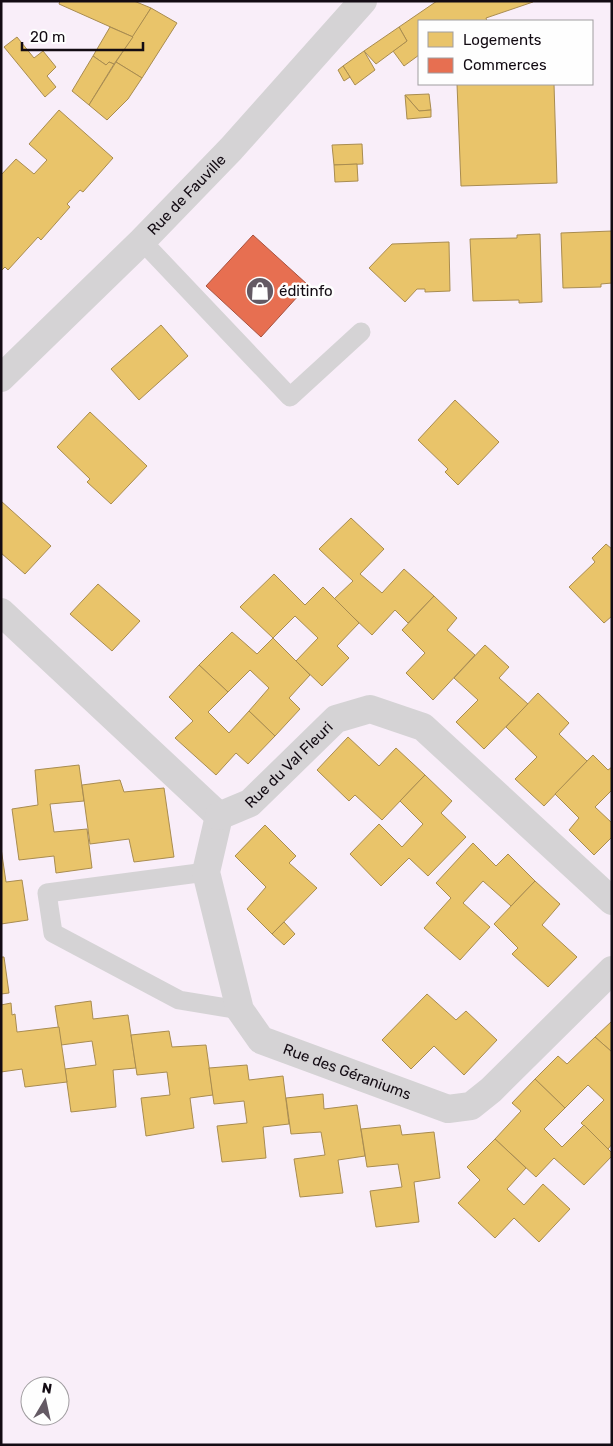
<svg xmlns="http://www.w3.org/2000/svg" width="613" height="1446" viewBox="0 0 613 1446" font-family="Rubik,sans-serif">
  <rect width="100%" height="100%" fill="#f9eef9"/>
  <g fill="#e9c46a" stroke="#a98c50">
    <path d="M60 1H134L151 8 133 37 59 4Z"/>
    <path d="M437 1H532L533 2 486 18 487 21H419V55L404 66 393 51 407 41 399 27Z"/>
    <path d="M151 8 177 23 142 78 116 62Z"/>
    <path d="M110 27 133 37 114 64 109 62 106 65 93 56Z"/>
    <path d="M399 27 407 41 376 64 364 51Z"/>
    <path d="M17 37 34 58 43 51 56 67 47 76 56 87 45 97 4 47Z"/>
    <path d="M364 51 375 70 355 85 343 66Z"/>
    <path d="M93 56 106 65 109 62 114 64 89 105 72 91Z"/>
    <path d="M116 62 142 78 128 99 107 120 89 105Z"/>
    <path d="M343 66 350 77 344 81 338 70Z"/>
    <path d="M457 84H554L557 183 461 186Z"/>
    <path d="M429 94 431 110 419 111 405 95Z"/>
    <path d="M405 95 419 111 431 110V117L407 119Z"/>
    <path d="M59 110 113 158 83 192 80 190 67 204 70 207 41 240 38 237 8 270 5 267 1 271V175L16 159 34 174 47 160 29 144Z"/>
    <path d="M362 144 363 164 334 165 332 145Z"/>
    <path d="M357 164 358 181 335 182 334 165Z"/>
    <path d="M612 231V283L601 284V287L563 288 561 233Z"/>
    <path d="M540 234 542 302 519 303V300L473 301 470 239 517 238V235Z"/>
    <path d="M449 242 450 291 425 292V289H417L405 302 369 268 392 244Z"/>
    <path d="M161 325 188 356 139 400 111 369Z"/>
    <path d="M455 400 499 442 458 485 445 472 448 469 418 440Z"/>
    <path d="M90 412 147 466 111 504 87 482 90 479 57 447Z"/>
    <path d="M1 501 51 546 25 574 1 553Z"/>
    <path d="M351 518 384 549 360 574 382 593 404 569 434 596 408 623 395 610 372 635 334 599 353 581 319 549Z"/>
    <path d="M606 544 612 549V616L604 623 569 587 595 562 592 558Z"/>
    <path d="M274 574 305 605 323 587 359 623 337 646 349 658 322 686 296 661 318 638 295 616 273 638 240 607Z"/>
    <path d="M98 584 140 621 112 651 70 614Z"/>
    <path d="M434 596 457 618 447 630 475 655 433 700 406 673 425 653 402 630Z"/>
    <path d="M232 632 257 654 273 638 310 675 289 698 300 709 275 736 249 711 269 688 250 670 228 692 199 665Z"/>
    <path d="M485 645 509 667 499 678 528 704 484 749 456 722 478 700 454 678Z"/>
    <path d="M199 665 228 692 208 712 229 733 249 711 275 736 248 764 236 753 216 775 175 738 193 721 169 697Z"/>
    <path d="M538 693 569 723 559 734 587 761 544 806 515 779 537 757 506 727Z"/>
    <path d="M348 737 379 766 396 748 425 775 382 820 355 795 349 801 317 770Z"/>
    <path d="M593 755 608 770 612 767V790L595 807 612 823V837L594 855 569 830 579 818 555 794Z"/>
    <path d="M79 765 84 801 50 804 54 832 87 829 92 868 56 873 54 856 19 860 12 809 38 805 35 770Z"/>
    <path d="M425 775 452 801 441 813 466 837 428 876 409 858 381 886 350 854 379 824 402 847 423 824 400 801Z"/>
    <path d="M120 780 124 792 164 788 174 857 134 862 129 839 90 844 82 785Z"/>
    <path d="M265 825 296 856 289 863 317 888 272 934 247 909 266 887 235 856Z"/>
    <path d="M473 843 496 866 508 854 535 881 511 906 483 881 463 903 490 927 460 960 424 928 451 898 436 883Z"/>
    <path d="M1 848 6 882 22 880 28 920 1 924Z"/>
    <path d="M535 881 560 904 542 925 577 957 548 987 512 954 518 948 494 924Z"/>
    <path d="M284 922 295 934 284 945 272 934Z"/>
    <path d="M1 957H4L9 993 1 994Z"/>
    <path d="M427 994 456 1020 466 1011 497 1040 464 1075 434 1046 411 1069 382 1040Z"/>
    <path d="M91 1001 93 1019 128 1015 136 1068 113 1070 116 1107 71 1112 65 1069 96 1065 92 1041 61 1045 55 1006Z"/>
    <path d="M11 1003 12 1015 15 1014 17 1032 59 1027 67 1082 25 1087 22 1069 1 1072V1005Z"/>
    <path d="M612 1021V1052L595 1037Z"/>
    <path d="M169 1031 172 1047 206 1045 213 1095 190 1098 194 1128 146 1136 141 1098 170 1095 167 1072 137 1075 131 1035Z"/>
    <path d="M595 1037 612 1052V1144L608 1149 581 1123 604 1100 588 1085 565 1108 535 1079 558 1056 567 1064Z"/>
    <path d="M247 1065 249 1080 283 1076 289 1124 263 1127 266 1158 222 1162 217 1126 247 1123 244 1101 214 1104 209 1068Z"/>
    <path d="M535 1079 565 1108 544 1129 562 1147 584 1125 612 1153V1156L584 1185 554 1158 536 1177 495 1139 521 1111 512 1103Z"/>
    <path d="M323 1094 324 1109 357 1105 365 1156 338 1160 343 1193 300 1197 294 1159 325 1155 321 1132 291 1134 286 1098Z"/>
    <path d="M400 1125 402 1135 434 1132 440 1178 414 1182 419 1222 376 1227 370 1191 402 1187 398 1164 367 1167 361 1129Z"/>
    <path d="M495 1139 526 1168 507 1189 524 1205 543 1184 570 1209 539 1242 514 1218 495 1238 458 1203 480 1180 467 1167Z"/>
  </g>
  <path fill="#e76f51" stroke="#a7513e" d="M253 235 308 285 261 337 206 286Z"/>
  <g fill="none" stroke-linecap="round" stroke-linejoin="round">
    <g stroke="#d5d3d5" stroke-width="19">
      <path d="M142 241 290 397 361 332"/>
      <path d="M206 872 47 893 53 933 179 1000 240 1010"/>
    </g>
    <g stroke="#d5d3d5" stroke-width="28">
      <path d="M1 612 219 816"/>
      <path id="s1" d="M219 816 206 872 240 1010 261 1040 448 1109 471 1106 491 1090 612 970"/>
      <path id="s2" d="M219 816 250 803 336 719 370 709 423 727 612 901"/>
    </g>
    <path stroke="#d5d3d5" stroke-width="28" id="s3" d="M1 378 142 241 231 149 363 1"/>
  </g>
  <defs>
    <symbol id="shop-disc" viewBox="-11 -11 22 22"><circle r="9.5" fill="#645a64" stroke="#fefefe"/><path d="M-5-2.5h2.3a2.7 3.5 0 0 1 5.4 0H5L5.5 6h-11ZM-1.5-2.5h3a1.5 2.3 0 0 0-3 0Z" fill="#fff"/></symbol>
  </defs>
  <g fill-rule="evenodd">
    <use href="#shop-disc" x="244" y="275" width="32" height="32"/>
  </g>
  <g text-anchor="middle" stroke-width="5" stroke-linejoin="round" paint-order="stroke">
    <g font-size="15" fill="#130b13" stroke="#fefefe">
      <text dy="5" stroke="none"><textPath href="#s3" startOffset="261">Rue de Fauville</textPath></text>
      <text dy="5" stroke="none"><textPath href="#s2" startOffset="88">Rue du Val Fleuri</textPath></text>
      <text dy="5" stroke="none"><textPath href="#s1" startOffset="328">Rue des Géraniums</textPath></text>
    </g>
    <g font-size="15" fill="#130b13" stroke="#fefefe" text-anchor="start">
      <text x="279" y="296">éditinfo</text>
    </g>
  </g>
  <rect width="613" height="1446" fill="none" stroke="#130b13" stroke-width="5"/>
  <rect x="418" y="20" width="175" height="65" fill="#fefefe" stroke="#a09da0"/>
  <rect x="428" y="32" width="25" height="15" fill="#e9c46a" stroke="#a09da0"/>
  <text x="463" y="45" font-size="15" fill="#130b13">Logements</text>
  <rect x="428" y="58" width="25" height="15" fill="#e76f51" stroke="#a09da0"/>
  <text x="463" y="70" font-size="15" fill="#130b13">Commerces</text>
  <g transform="translate(45 1401) rotate(9)"><circle r="24" fill="#fefefe" stroke="#a09da0"/>
  <path d="M0-4L9 19L0 12L-9 19Z" fill="#645a64"/>
  <text y="-8" font-size="14" font-weight="bold" text-anchor="middle" fill="#130b13">N</text>
  </g>
  <path d="M22 42v8h121v-8" fill="none" stroke="#130b13" stroke-width="2.5"/>
  <text x="30" y="42" font-size="15" fill="#130b13" stroke="#fefefe" stroke-width="4" paint-order="stroke">20 m</text>
</svg>
